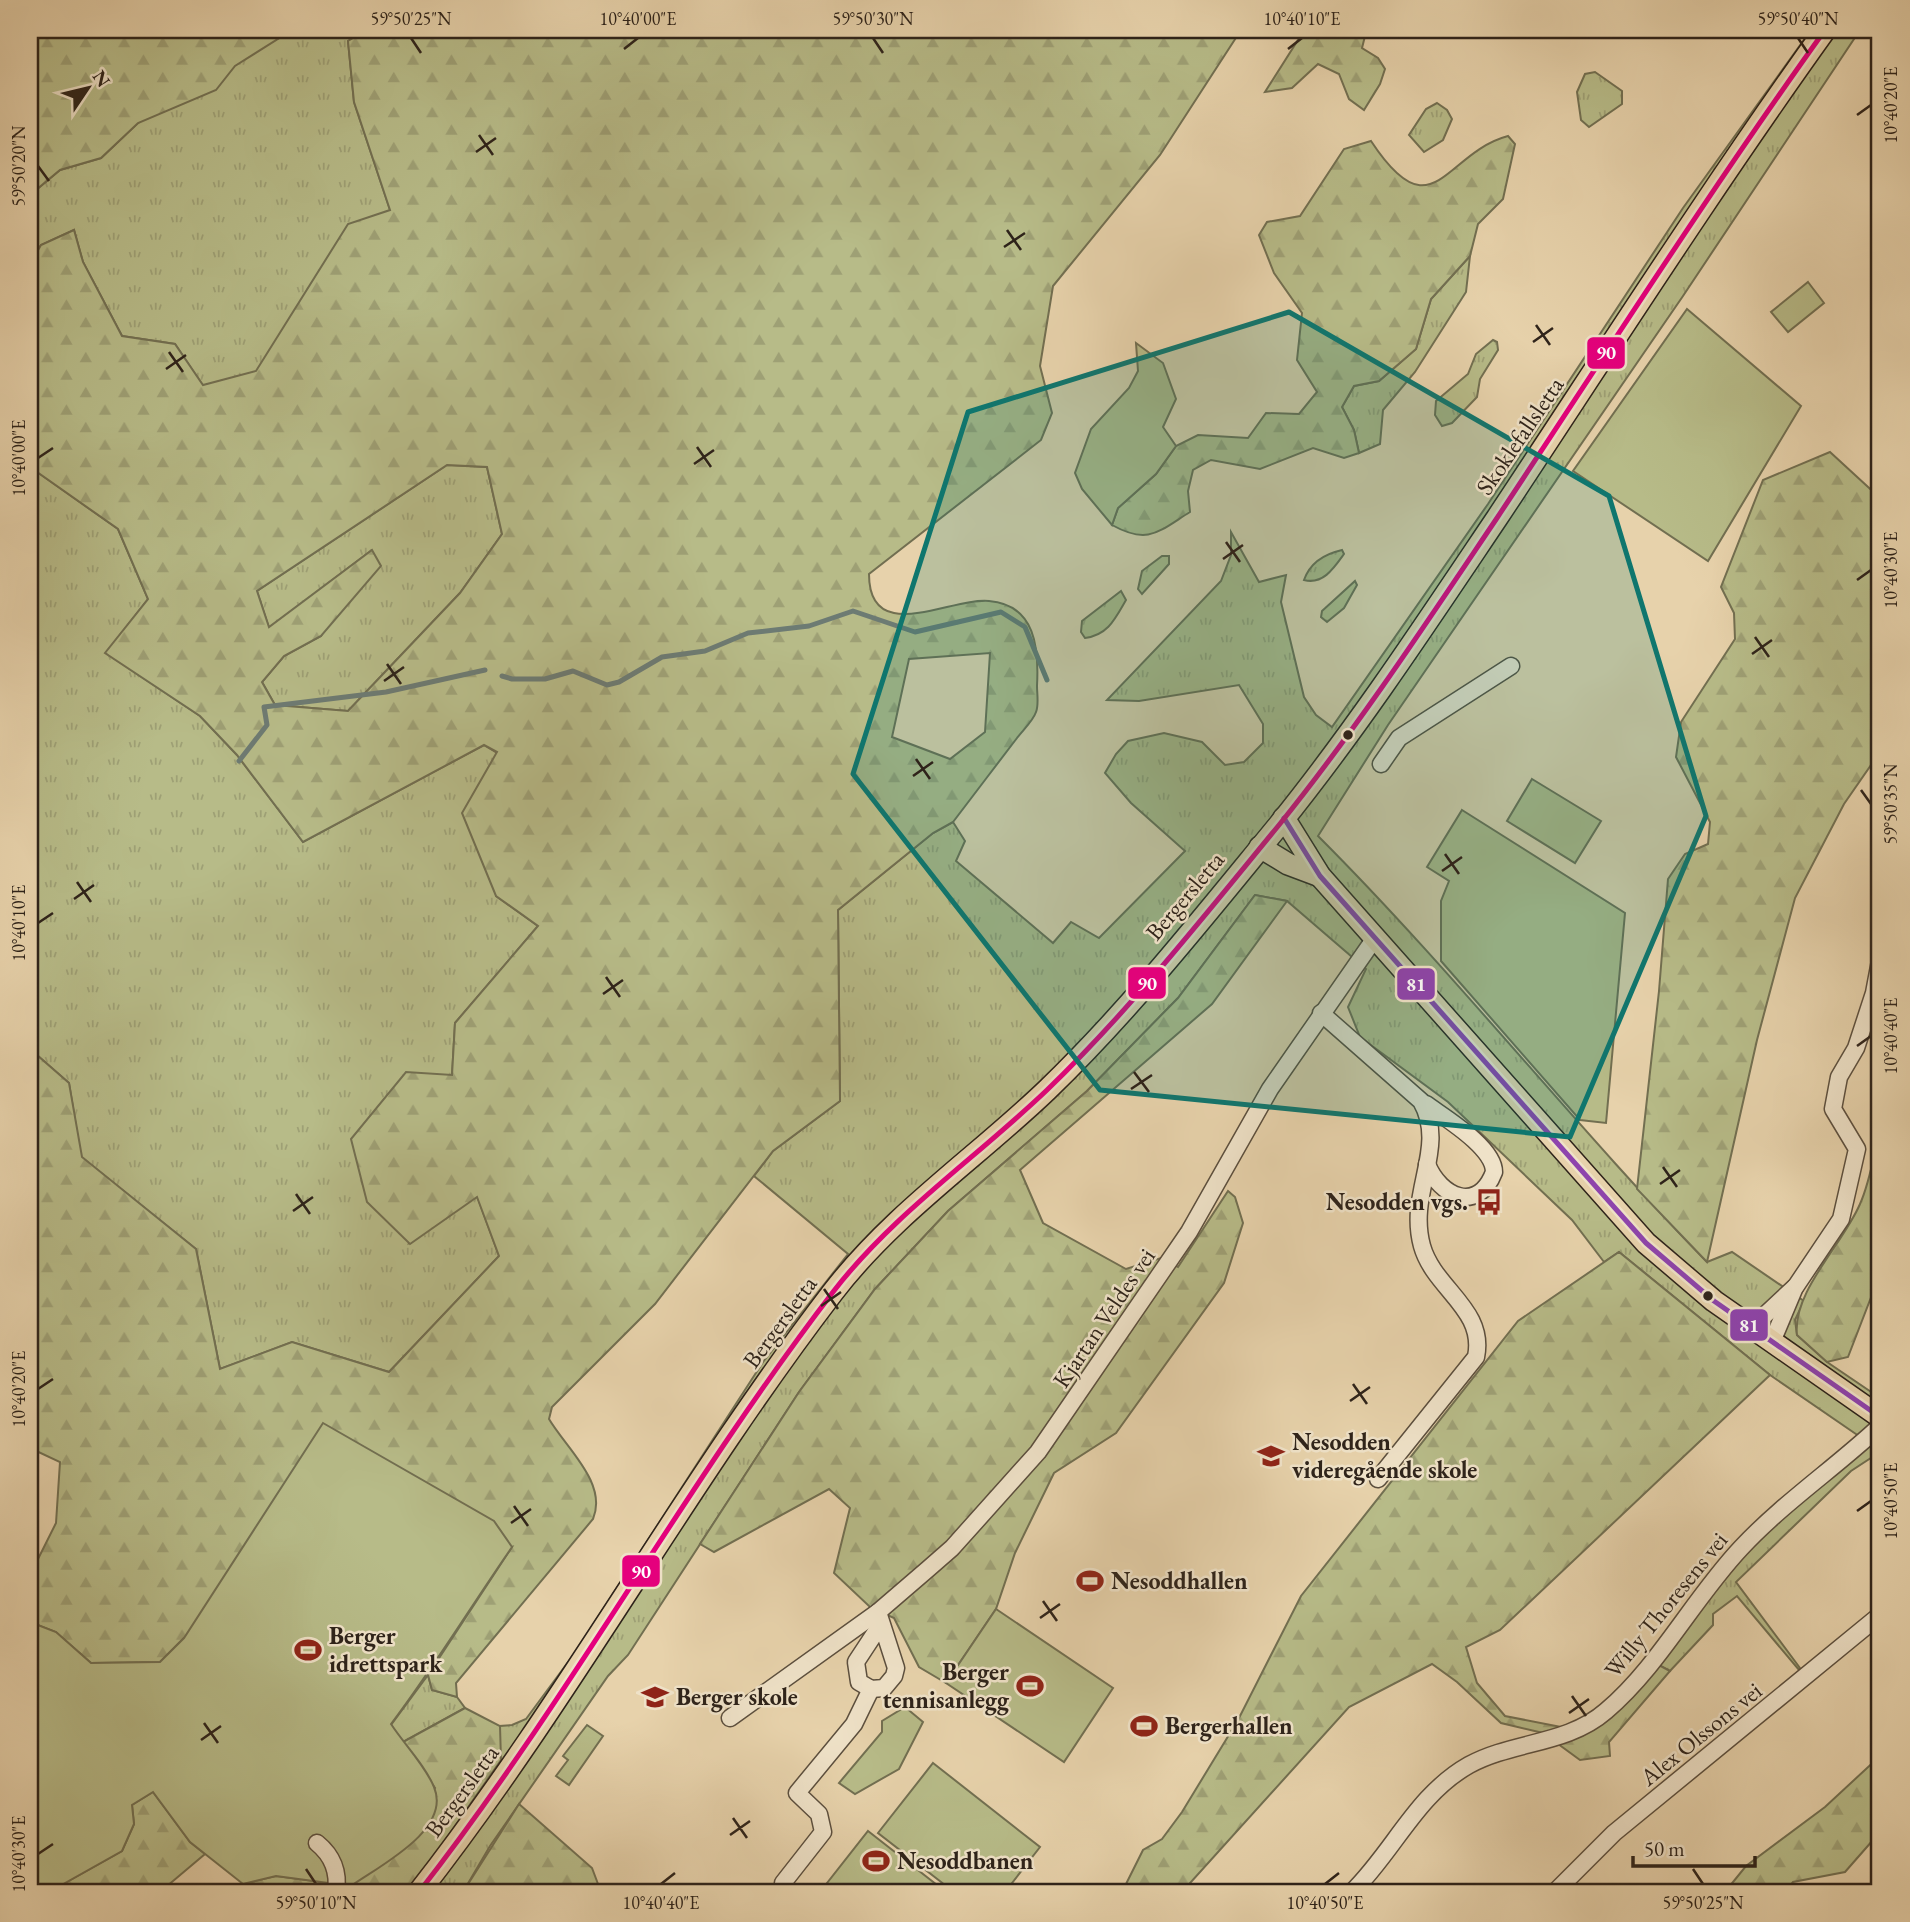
<svg xmlns="http://www.w3.org/2000/svg" width="1910" height="1922" viewBox="0 0 1910 1922" font-family="'EB Garamond',serif">
  <defs>
    <pattern id="grass-tufts" width="24" height="20" patternUnits="userSpaceOnUse" patternTransform="scale(1.75)"><rect width="24" height="20" fill="#b7bb88"/><path d="M3 7l-1-3M5 7V3M7 7l1-3M15 17l-1-3M17 17v-4M19 17l1-3" fill="none" stroke="#9ea075"/></pattern>
    <pattern id="forest-firs" width="22" height="20" patternUnits="userSpaceOnUse" patternTransform="scale(1.75)"><rect width="22" height="20" fill="#b7bb88"/><path d="M5 1l3.5 6h-7zM16 11l3.5 6h-7z" fill="#9ea075"/></pattern>
  </defs>
  <rect width="100%" height="100%" fill="#e7d2ab"/>
  <filter id="stains"><feTurbulence type="fractalNoise" baseFrequency=".00286" numOctaves="4"/><feColorMatrix values="0 0 0 0 .2 0 0 0 0 .09 0 0 0 0 .02 0 0 0 .5 -.17"/></filter>
  <radialGradient id="worn" r=".72"><stop offset=".6" stop-color="#630" stop-opacity="0"/><stop offset="1" stop-color="#630" stop-opacity=".3"/></radialGradient>
  <g fill="url(#grass-tufts)" stroke="#726f51" stroke-width="2">
    <path d="M292 30H367L348 41 354 102 390 210 283 332 256 372 203 386 175 344 122 336 83 262 74 230 41 245 30 264V195L60 170 101 158 138 123Z"/>
    <path d="M1811 30H1860L1683 296 1388 725 1318 836C1454 972 1573 1124 1707 1262L1732 1252 1804 1301 1795 1320 1797 1335 1827 1362 1880 1398V1452L1851 1471 1736 1582 1800 1668 1799 1670 1737 1596 1713 1614V1625L1670 1671 1655 1663 1749 1547 1869 1443 1770 1375 1619 1252 1604 1262 1572 1220 1448 1102 1360 1037 1348 1007 1366 969 1287 901 1255 895 1178 998 1087 1091 948 1211 875 1289 799 1392 628 1655 608 1676 490 1846 463 1892H409L500 1760V1726L512 1725 526 1719 574 1654 763 1362 848 1254 754 1176 773 1151 840 1101 838 910 933 833 953 822 965 841 956 861 1053 943 1071 922 1099 938 1185 851 1131 803 1105 773 1116 754 1128 741 1164 733 1202 742 1225 765 1244 762 1263 743V724L1239 685 1139 701 1107 700 1221 581 1231 555V532L1259 582 1286 575 1281 602 1304 697 1316 715 1332 727 1488 504 1683 208Z"/>
    <path d="M1595 72 1622 91V104L1589 127 1581 120 1577 92 1585 74Z"/>
    <path d="M1437 103 1447 110 1452 119 1443 140 1424 152 1409 135 1426 109Z"/>
    <path d="M1470 256 1466 292 1415 372 1383 410 1380 444 1359 453 1354 430 1342 407 1354 386 1379 381 1416 349 1431 299Z"/>
    <path d="M1493 340 1497 342 1498 350 1480 379 1477 397 1452 423 1442 426 1435 415 1436 401 1468 374 1476 354Z"/>
    <path d="M447 465 487 467 502 534 460 593 348 711 275 705 262 682 284 656 321 636 372 550 269 628 257 591Z"/>
    <path d="M30 467 118 529 148 599 106 653 200 716 237 755 303 842 484 745 497 753 496 896 538 926 455 1023 452 1075 409 1243 477 1196 499 1256 389 1372 292 1342 220 1369 196 1249 81 1157 69 1083 30 1049Z"/>
    <path d="M1342 550 1344 554C1334 568 1323 585 1304 580 1310 563 1324 554 1342 550Z"/>
    <path d="M1162 556H1169V564L1142 594 1138 589 1142 571Z"/>
    <path d="M1355 581 1357 585 1344 608 1327 622 1321 617 1322 611Z"/>
    <path d="M1121 591 1126 600C1115 619 1108 635 1085 638L1081 632 1082 621Z"/>
    <path d="M428 1675 432 1690 457 1697 465 1708 403 1742 391 1725Z"/>
  </g>
  <g fill="url(#forest-firs)" stroke="#726f51" stroke-width="2" fill-rule="evenodd">
    <path d="M30 30H292L235 66 216 90 138 123 101 158 60 170 30 195Z"/>
    <path d="M367 30H1241L1160 155 1053 286 1040 366 1052 413 1041 440 869 574C869 647 951 597 989 601 1036 605 1039 649 1037 686 1037 694 1039 705 1036 712 1033 721 1023 730 1017 738 996 766 974 794 953 822L933 833 838 910 840 1101 773 1151 655 1304 552 1407 549 1419C566 1448 608 1483 593 1519L456 1683 457 1697 432 1690 428 1675 512 1547 184 1638 160 1662 91 1663 56 1632 30 1622V1575L56 1523 60 1462 30 1448V1049L69 1083 82 1157 196 1249 220 1369 292 1342 389 1372 499 1256 477 1197 410 1244 367 1202 351 1139 406 1072 452 1075 455 1023 538 926 496 896 462 813 497 752 484 745 303 842 237 755 200 716 105 653 148 599 118 529 30 467V264L41 245 74 230 83 262 122 336 175 344 203 385 256 371 348 224 390 210 354 102 348 41ZM447 465 487 467 502 534 460 593 348 711 275 705 262 682 284 656 321 636 381 566 372 550 269 627 257 591ZM990 653 985 732 950 759 892 737 909 659Z"/>
    <path d="M1308 30H1372L1365 36 1362 48 1378 58 1385 69 1380 84 1364 110 1349 99 1339 74 1318 64 1292 88 1265 92 1298 40Z"/>
    <path d="M1508 136 1515 144 1503 199 1478 224 1470 256 1431 299 1416 349 1379 381 1354 386 1342 407 1354 430 1359 453 1344 458 1313 448 1260 469 1211 460 1193 470 1188 491 1190 512C1158 532 1148 545 1112 525L1118 508 1156 474 1176 446 1198 435 1248 438 1266 413 1299 414 1317 392 1297 360 1302 313 1274 273 1259 235 1267 222 1300 216 1344 149 1371 141C1433 235 1444 153 1508 136Z"/>
    <path d="M1830 452 1880 498V752L1844 804 1795 898 1757 1040 1707 1262 1637 1189 1659 991 1668 879 1685 854 1708 844 1710 822 1676 757 1681 722 1735 639 1734 613 1721 587 1763 480Z"/>
    <path d="M1255 895 1287 901 1212 1004 1020 1170 1043 1223 1126 1269 1161 1258 1178 1267 1228 1191 1235 1197 1243 1223 1224 1283 1116 1433 1054 1473 1015 1553 996 1609 946 1683 919 1667 894 1618 870 1607 834 1573 850 1508 829 1489 714 1552 700 1544 799 1392 875 1289 948 1211 1087 1091 1178 998Z"/>
    <path d="M1880 1130V1274L1848 1357 1827 1362 1797 1335C1792 1292 1843 1244 1860 1204 1870 1182 1874 1154 1880 1130Z"/>
    <path d="M1619 1252 1770 1375 1500 1630 1466 1647 1477 1683 1505 1716 1561 1727 1614 1711 1655 1663 1670 1671 1609 1742 1610 1756 1580 1760 1543 1733 1501 1723 1457 1682 1432 1664 1349 1707 1182 1892H1122L1143 1850 1162 1839 1182 1812 1238 1720 1301 1596 1518 1321Z"/>
    <path d="M465 1708 500 1726 501 1760 409 1892H249L243 1884 276 1876 351 1886 435 1788 403 1742Z"/>
    <path d="M1880 1756V1832L1845 1872 1793 1882 1785 1892H1708L1729 1887 1746 1866 1825 1807Z"/>
    <path d="M153 1792 190 1842 205 1854 160 1892H49L122 1851 134 1824 132 1805Z"/>
    <path d="M519 1804 592 1868 601 1892H463Z"/>
  </g>
  <g fill="#b7bb88" stroke="#726f51" stroke-width="2">
    <path d="M1808 282 1824 303 1788 332 1771 312Z"/>
    <path d="M1687 309 1801 406 1708 561 1573 471Z"/>
    <path d="M1136 343 1163 363 1176 399 1163 427 1176 446 1156 474 1118 508 1112 525 1082 489 1075 473 1091 429 1129 388 1138 371Z"/>
    <path d="M1532 779 1601 821 1575 863 1507 821Z"/>
    <path d="M1462 810 1625 913 1606 1123 1580 1120 1441 961V901L1449 881 1427 867Z"/>
    <path d="M323 1423 494 1521 512 1547C471 1606 434 1667 391 1724 404 1744 425 1765 434 1787 452 1830 379 1866 351 1886L276 1876 243 1884 190 1842 153 1792 132 1805 134 1824 122 1851 49 1892H30V1622L56 1632 91 1663 160 1662 184 1638Z"/>
    <path d="M996 1609 1113 1688 1064 1762 946 1683Z"/>
    <path d="M905 1707 923 1722 899 1769 855 1794 839 1783 882 1732V1721Z"/>
    <path d="M587 1725 603 1736 569 1785 556 1776 568 1760 563 1756Z"/>
    <path d="M933 1763 1040 1847 1005 1892H954L878 1833Z"/>
    <path d="M868 1831 946 1892H820Z"/>
  </g>
  <g fill="none" stroke-linecap="round" stroke-linejoin="round">
    <g stroke="#6d7b73" stroke-width="5">
      <path d="M502 676 512 679H545L573 671 607 685 619 682 662 657 705 651 748 633 809 626 853 611 915 632 1001 612 1025 627 1047 680"/>
      <path d="M239 761 267 725 264 707 386 692 485 670"/>
    </g>
    <defs>
      <g id="minor">
        <path d="M1381 764 1399 738 1511 666"/>
        <path d="M1321 1013 1421 1101C1448 1148 1407 1192 1422 1246 1434 1289 1486 1309 1476 1357L1378 1479"/>
        <path d="M1426 1104C1445 1118 1494 1147 1494 1172 1478 1214 1440 1197 1427 1164"/>
        <path d="M1751 1328 1796 1286 1841 1219 1857 1149 1833 1109 1839 1077 1856 1048 1874 993 1880 961"/>
        <path d="M1772 1342 1795 1287"/>
        <path d="M878 1612 896 1668 894 1676 884 1688 871 1689 859 1682 856 1662 881 1624"/>
        <path d="M730 1718 878 1612 928 1569 952 1548 1038 1452 1189 1232 1270 1089 1375 938"/>
        <path d="M317 1843C333 1856 339 1872 336 1892"/>
        <path d="M783 1883 823 1832 819 1814 797 1793 854 1724 871 1689"/>
        <path d="M1352 1892C1394 1851 1416 1795 1469 1765 1513 1741 1567 1745 1606 1711 1659 1666 1693 1599 1741 1548 1783 1503 1835 1468 1880 1426"/>
        <path d="M1555 1892 1614 1833 1880 1615"/>
      </g>
      <g id="major">
        <path d="M1284 818 1320 876 1646 1243 1714 1301 1880 1417"/>
        <path d="M1260 847 1288 864 1320 876"/>
        <path d="M419 1892C569 1700 685 1485 833 1292 893 1214 976 1158 1047 1090 1131 1009 1205 915 1279 825 1358 727 1427 622 1497 518 1605 355 1711 189 1825 30"/>
      </g>
    </defs>
    <use href="#minor" stroke="#5c4f3e" stroke-width="19"/>
    <use href="#major" stroke="#2e231a" stroke-width="24"/>
    <use href="#minor" stroke="#efe2c8" stroke-width="16"/>
    <use href="#major" stroke="#e7d2ab" stroke-width="21"/>
    <defs>
      <path id="bus-1" d="M1284 818 1320 876 1646 1243 1714 1301 1880 1417"/>
      <path id="bus-2" d="M419 1892C569 1700 685 1485 833 1292 893 1214 976 1158 1047 1090 1131 1009 1205 915 1279 825 1358 727 1427 622 1497 518 1605 355 1711 189 1825 30"/>
    </defs>
    <use href="#bus-1" stroke="#efe2c8" stroke-width="10"/>
    <use href="#bus-2" stroke="#efe2c8" stroke-width="10"/>
    <use href="#bus-1" stroke="#8e44ad" stroke-width="5"/>
    <use href="#bus-2" stroke="#e5007d" stroke-width="5"/>
  </g>
  <path fill="#0f766e" fill-opacity="0.2" stroke="#0f766e" stroke-width="5" stroke-linejoin="round" d="M1289 312 1609 496 1706 816 1570 1137 1100 1090 853 774 968 412Z"/>
  <path fill="none" stroke="#2e231a" stroke-width="2.5" d="M411 38 421 53M873 38 883 53M1798 38 1808 53M624 49 638 38M1288 49 1302 38M1857 115 1871 105M479 135 493 155M476 152 496 138M38 166 49 181M1007 230 1021 250M1004 247 1025 233M1536 325 1550 345M1533 342 1553 328M169 352 183 372M166 369 186 355M697 447 711 467M38 458 53 448M694 464 714 450M1226 542 1240 562M1223 559 1243 545M1857 580 1871 570M1755 637 1769 657M1752 654 1772 640M387 664 401 684M384 681 404 667M916 759 930 779M913 776 933 762M1861 790 1871 804M1445 854 1459 874M1442 871 1462 857M77 882 91 902M74 899 94 885M38 923 53 913M606 977 620 997M603 994 623 980M1857 1046 1871 1036M1134 1072 1149 1092M1131 1089 1152 1075M1663 1167 1677 1187M1660 1184 1680 1170M296 1194 310 1214M293 1211 313 1197M824 1289 838 1309M821 1306 841 1292M1353 1384 1367 1404M38 1389 53 1379M1350 1401 1370 1387M514 1506 528 1526M1857 1511 1871 1501M511 1523 531 1509M1043 1601 1057 1621M1040 1618 1060 1604M1572 1696 1586 1716M1569 1713 1589 1699M204 1723 218 1743M201 1740 221 1726M733 1818 747 1838M730 1835 750 1821M38 1854 53 1844M306 1869 316 1884M1693 1869 1703 1884M661 1884 675 1873M1325 1884 1339 1873"/>
  <defs>
    <symbol id="bus-bare" viewBox="-9 -9 18 18"><path d="M-5-6H5V4H4V6H2V4H-2V6H-4V4H-5ZM-3.5-4V0h7V-4ZM-3.5 1.2v1.5H-2V1.2ZM2 1.2v1.5H3.5V1.2Z" fill="#8f2418" stroke="#efe2c8" stroke-width="2.5" paint-order="stroke"/></symbol>
    <symbol id="school-bare" viewBox="-9 -9 18 18"><path d="M0-5L7-2L0 1L-7-2ZM-4 1L0 2.5L4 1V4Q0 6-4 4Z" fill="#8f2418" stroke="#efe2c8" stroke-width="2.5" paint-order="stroke"/></symbol>
    <symbol id="stadium-bare" viewBox="-9 -9 18 18"><path d="M0-5a6.5 5 0 1 0 0 10a6.5 5 0 1 0 0-10ZM-3.5-1.8h7v3.6h-7Z" fill="#8f2418" stroke="#efe2c8" stroke-width="2.5" paint-order="stroke"/></symbol>
  </defs>
  <g fill-rule="evenodd">
    <use href="#bus-bare" x="1470" y="1183" width="38" height="38"/>
    <use href="#school-bare" x="1252" y="1437" width="38" height="38"/>
    <use href="#stadium-bare" x="1071" y="1562" width="38" height="38"/>
    <use href="#stadium-bare" x="289" y="1631" width="38" height="38"/>
    <use href="#stadium-bare" x="1011" y="1667" width="38" height="38"/>
    <use href="#school-bare" x="636" y="1678" width="38" height="38"/>
    <use href="#stadium-bare" x="1125" y="1707" width="38" height="38"/>
    <use href="#stadium-bare" x="857" y="1842" width="38" height="38"/>
  </g>
  <g fill="#2e231a" stroke="#efe2c8" stroke-width="2.5">
    <circle cx="1348" cy="735" r="6"/>
    <circle cx="1708" cy="1296" r="6"/>
  </g>
  <g text-anchor="middle" stroke-width="5" stroke-linejoin="round" paint-order="stroke">
    <g font-size="24" fill="#2e231a" stroke="#efe2c8">
      <text transform="translate(1520 436) rotate(-56)" y="8">Skoklefallsletta</text>
      <text transform="translate(1185 896) rotate(-50)" y="8">Bergersletta</text>
      <text transform="translate(1104 1318) rotate(-56)" y="8">Kjartan Veldes vei</text>
      <text transform="translate(780 1322) rotate(-54)" y="8">Bergersletta</text>
      <text transform="translate(1666 1605) rotate(-51)" y="8">Willy Thoresens vei</text>
      <text transform="translate(1701 1734) rotate(-39)" y="8">Alex Olssons vei</text>
      <text transform="translate(462 1791) rotate(-54)" y="8">Bergersletta</text>
    </g>
    <g font-size="24" font-weight="bold" fill="#2e231a" stroke="#efe2c8" text-anchor="start">
      <text x="1468" y="1210" text-anchor="end">Nesodden vgs.</text>
      <text x="1292" y="1450">Nesodden<tspan x="1292" dy="28">videregående skole</tspan></text>
      <text x="1111" y="1589">Nesoddhallen</text>
      <text x="329" y="1644">Berger<tspan x="329" dy="28">idrettspark</tspan></text>
      <text x="1009" y="1680" text-anchor="end">Berger<tspan x="1009" dy="28">tennisanlegg</tspan></text>
      <text x="676" y="1705">Berger skole</text>
      <text x="1165" y="1734">Bergerhallen</text>
      <text x="897" y="1869">Nesoddbanen</text>
    </g>
  </g>
  <g stroke="#efe2c8" stroke-width="2.5">
    <rect x="1586" y="336" width="40" height="34" rx="7" fill="#e5007d"/>
    <rect x="1127" y="966" width="40" height="34" rx="7" fill="#e5007d"/>
    <rect x="1396" y="967" width="40" height="34" rx="7" fill="#8e44ad"/>
    <rect x="1729" y="1308" width="40" height="34" rx="7" fill="#8e44ad"/>
    <rect x="621" y="1554" width="40" height="34" rx="7" fill="#e5007d"/>
  </g>
  <g font-size="19" text-anchor="middle" font-weight="bold" fill="#fff">
    <text x="1606" y="359">90</text>
    <text x="1147" y="990">90</text>
    <text x="1416" y="991">81</text>
    <text x="1749" y="1332">81</text>
    <text x="641" y="1578">90</text>
  </g>
  <rect width="1910" height="1922" fill="none" stroke="#e7d2ab" stroke-width="77"/>
  <g transform="translate(88 88) rotate(55)" stroke="#efe2c8" stroke-width="5" paint-order="stroke">
  <path d="M0-5L12 26L0 18L-12 26Z" fill="#2e231a"/>
  <text y="-10" font-size="19" font-weight="bold" text-anchor="middle" fill="#2e231a">N</text>
  </g>
  <path d="M1633 1856v10h122v-10" fill="none" stroke="#2e231a" stroke-width="3.5"/>
  <text x="1644" y="1856" font-size="21" fill="#2e231a" stroke="#efe2c8" stroke-width="5" paint-order="stroke">50 m</text>
  <rect x="38" y="38" width="1833" height="1846" fill="none" stroke="#2e231a" stroke-width="2.5"/>
  <g font-size="18" text-anchor="middle" fill="#2e231a">
    <text x="411" y="25">59°50'25"N</text>
    <text x="638" y="25">10°40'00"E</text>
    <text x="873" y="25">59°50'30"N</text>
    <text x="1302" y="25">10°40'10"E</text>
    <text x="1798" y="25">59°50'40"N</text>
    <text transform="translate(1891 105) rotate(-90)" y="6">10°40'20"E</text>
    <text transform="translate(19 166) rotate(-90)" y="6">59°50'20"N</text>
    <text transform="translate(19 458) rotate(-90)" y="6">10°40'00"E</text>
    <text transform="translate(1891 570) rotate(-90)" y="6">10°40'30"E</text>
    <text transform="translate(1891 804) rotate(-90)" y="6">59°50'35"N</text>
    <text transform="translate(19 923) rotate(-90)" y="6">10°40'10"E</text>
    <text transform="translate(1891 1036) rotate(-90)" y="6">10°40'40"E</text>
    <text transform="translate(19 1389) rotate(-90)" y="6">10°40'20"E</text>
    <text transform="translate(1891 1501) rotate(-90)" y="6">10°40'50"E</text>
    <text transform="translate(19 1854) rotate(-90)" y="6">10°40'30"E</text>
    <text x="316" y="1909">59°50'10"N</text>
    <text x="661" y="1909">10°40'40"E</text>
    <text x="1325" y="1909">10°40'50"E</text>
    <text x="1703" y="1909">59°50'25"N</text>
  </g>
  <rect width="100%" height="100%" filter="url(#stains)"/>
  <rect width="100%" height="100%" fill="url(#worn)"/>
</svg>
